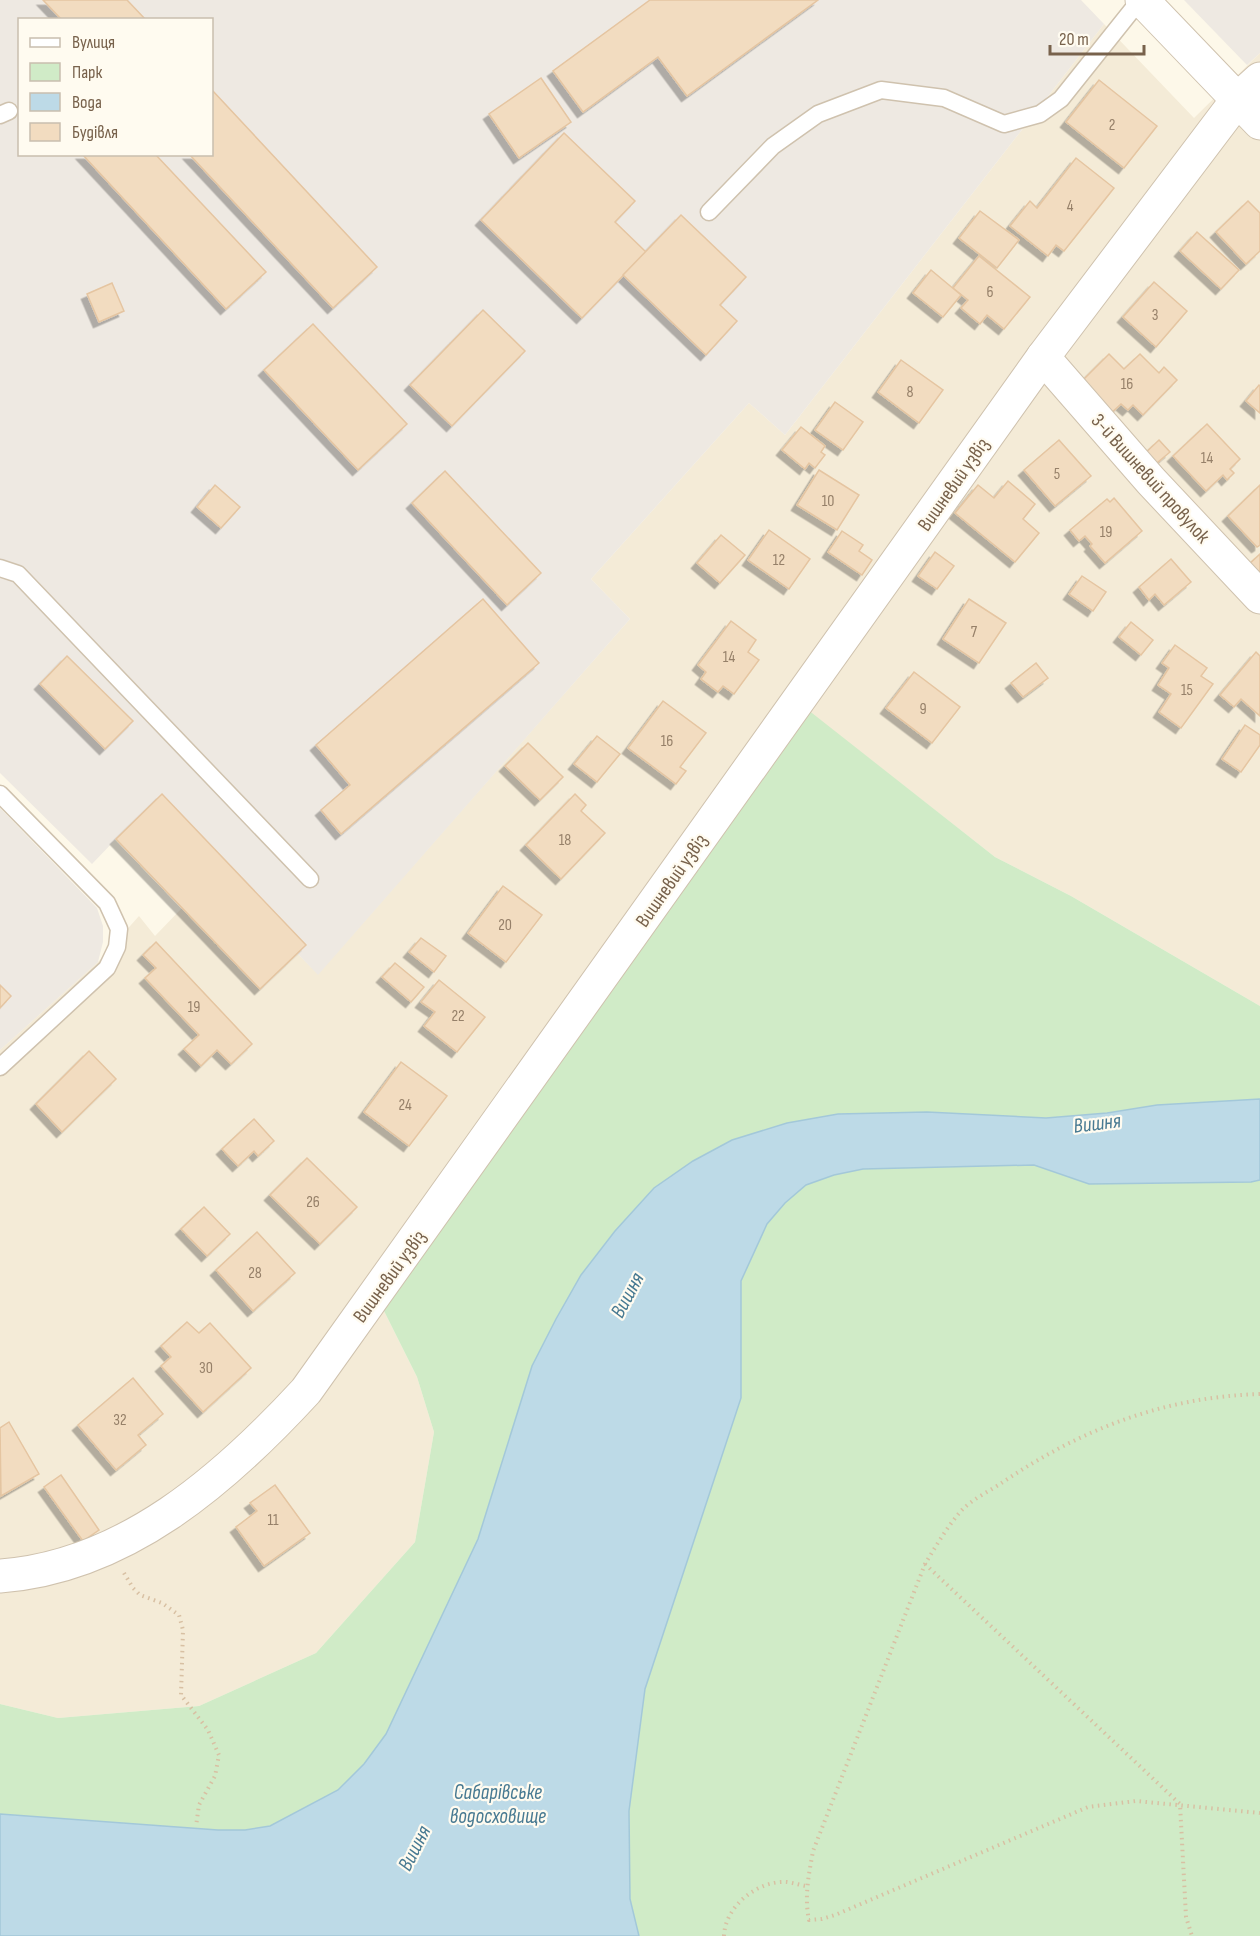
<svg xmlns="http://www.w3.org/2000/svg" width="1260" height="1936" viewBox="0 0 1260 1936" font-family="'Sofia Sans Condensed',sans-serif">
  <defs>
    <filter id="shadow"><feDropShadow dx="-5.5" dy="5.5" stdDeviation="0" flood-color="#0004"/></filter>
  </defs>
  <rect width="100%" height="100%" fill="#fdf8e9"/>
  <path fill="#f4ebd7" d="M1104 24 1194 118 1260 53V1006L1071 896 995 857 798 703 376 1295 417 1377 434 1432 415 1542 316 1653 199 1706 58 1718 0 1704V1050L98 962 139 916 155 936 182 908 297 953 318 974 630 619 591 579 749 403 785 435Z"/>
  <g fill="#eee9e2" fill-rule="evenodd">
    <path d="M0 0H1081L1104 24 785 435 749 403 591 579 630 619 318 975 297 953 260 989 116 839 92 864 0 773ZM20 20H212V154H20Z"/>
    <path d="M1184 0H1260V53L1247 65Z"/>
    <path d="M0 808 97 908 103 926V942L98 962 0 1050Z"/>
  </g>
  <path fill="#d0ebc7" d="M798 702 995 857 1071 896 1260 1006V1936H639L630 1899 629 1811 645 1689 741 1281 767 1224 785 1203 806 1185 834 1175 863 1169 1034 1165 1089 1184 1107 1113 1046 1118 927 1112 838 1114 787 1123 615 1231 581 1275 556 1319 532 1366 478 1539 386 1734 364 1764 338 1790 270 1826 245 1830H218L0 1814V1704L58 1718 199 1706 316 1653 415 1542 434 1432 417 1377 376 1295Z"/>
  <path fill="#bddae7" stroke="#a3c8d9" stroke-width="1.5" d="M1260 1099V1180L1251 1182 1089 1184 1034 1165 863 1169 834 1175 806 1185 785 1203 767 1224 741 1281V1398L645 1689 629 1811 630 1899 639 1936H0V1814L218 1830H245L270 1826 338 1790 364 1764 386 1734 478 1539 532 1366 556 1319 581 1275 615 1231 654 1188 693 1161 732 1140 787 1123 838 1114 927 1112 1046 1118 1107 1113 1157 1105Z"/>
  <g fill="#f2dcc0" stroke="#e5c5a1" stroke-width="1.5" filter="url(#shadow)">
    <path d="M43 0H127L146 20H62Z"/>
    <path d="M650 0H818L687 96 658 57 583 112 553 71Z"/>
    <path d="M541 78 571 122 519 158 489 114Z"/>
    <path d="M1099 80 1157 126 1124 168 1066 122Z"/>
    <path d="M212 90 377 267 333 308 189 154H212Z"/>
    <path d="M564 133 635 201 615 222 646 252 582 318 481 220Z"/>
    <path d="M82 154H155L266 272 226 309Z"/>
    <path d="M1076 158 1114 188 1064 251 1056 245 1048 256 1010 226 1030 201 1037 208Z"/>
    <path d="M1248 201 1260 213V251L1246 264 1216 232Z"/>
    <path d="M980 211 1019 240 997 268 959 238Z"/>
    <path d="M681 215 746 277 720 305 737 321 706 355 623 275Z"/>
    <path d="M1197 232 1239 270 1221 289 1180 251Z"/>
    <path d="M979 256 1030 297 1004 329 987 315 980 324 961 308 968 300 953 288Z"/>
    <path d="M931 270 961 295 943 317 913 293Z"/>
    <path d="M1154 282 1187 311 1156 347 1123 317Z"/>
    <path d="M112 283 124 311 99 322 87 294Z"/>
    <path d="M483 310 525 351 452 426 410 385Z"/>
    <path d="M313 324 407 424 358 470 264 370Z"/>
    <path d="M1109 354 1124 369 1140 354 1159 373 1164 367 1177 380 1143 415 1133 405 1128 410 1121 404 1108 416 1078 385Z"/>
    <path d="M901 360 943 390 919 423 878 392Z"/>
    <path d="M1259 385 1260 386V413L1246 401Z"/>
    <path d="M835 402 863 422 843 450 815 430Z"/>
    <path d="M1207 424 1240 459 1230 469 1234 473 1227 480 1223 475 1206 491 1173 456Z"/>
    <path d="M801 427 825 446 821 452 825 455 815 468 809 463 805 469 782 450Z"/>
    <path d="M1059 440 1091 476 1055 506 1024 470Z"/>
    <path d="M1159 440 1170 452 1152 467 1142 456Z"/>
    <path d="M819 470 859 495 837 530 797 505Z"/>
    <path d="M445 471 541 573 507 605 412 503Z"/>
    <path d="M1008 481 1035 504 1023 519 1039 533 1015 562 955 513 978 485 994 498Z"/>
    <path d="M215 485 240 507 221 528 197 507Z"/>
    <path d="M1260 485V545L1257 547 1228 516Z"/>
    <path d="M1114 498 1142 531 1105 563 1090 546 1092 544 1085 536 1079 541 1070 530 1107 499 1110 502Z"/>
    <path d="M769 530 810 559 789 589 748 560Z"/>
    <path d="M842 531 863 545 859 551 872 560 862 575 828 552Z"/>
    <path d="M721 535 745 555 720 583 697 563Z"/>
    <path d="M935 552 954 566 937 589 918 576Z"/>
    <path d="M1260 554V579L1247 566Z"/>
    <path d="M1171 559 1191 582 1164 605 1155 594 1149 600 1139 587Z"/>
    <path d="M1082 576 1106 592 1093 611 1069 594Z"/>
    <path d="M483 599 539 663 341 834 321 810 350 785 316 745Z"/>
    <path d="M969 599 1006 623 979 663 943 639Z"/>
    <path d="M731 621 756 640 748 652 759 660 734 694 723 686 718 692 701 679 706 672 698 665Z"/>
    <path d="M1131 622 1153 640 1141 655 1119 637Z"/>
    <path d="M1175 645 1207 668 1201 676 1213 684 1181 728 1159 712 1171 694 1158 685 1169 668 1162 663Z"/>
    <path d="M1256 652 1260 656V716L1241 699 1234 707 1220 695Z"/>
    <path d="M67 656 133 721 105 749 40 684Z"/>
    <path d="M1036 663 1048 678 1023 697 1011 683Z"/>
    <path d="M914 672 960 707 932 743 886 708Z"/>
    <path d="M663 701 706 733 680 767 686 771 676 784 628 748Z"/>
    <path d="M1245 725 1260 735V745L1241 772 1222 759Z"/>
    <path d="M597 736 620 754 597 782 574 764Z"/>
    <path d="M528 743 563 777 540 800 505 766Z"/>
    <path d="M162 794 306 945 260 989 116 839Z"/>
    <path d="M575 794 586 805 581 811 605 833 561 879 526 845Z"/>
    <path d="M503 886 542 915 506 962 468 933Z"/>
    <path d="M421 938 446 956 434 972 409 952Z"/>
    <path d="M156 942 252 1044 231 1064 217 1050 201 1066 184 1049 199 1035 145 978 156 968 143 955Z"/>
    <path d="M395 963 424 987 411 1002 382 977Z"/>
    <path d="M439 980 485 1017 457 1052 424 1026 435 1012 421 1002Z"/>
    <path d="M0 985 11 996 0 1008Z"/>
    <path d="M89 1051 116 1079 62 1132 36 1104Z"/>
    <path d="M401 1062 447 1096 409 1146 364 1112Z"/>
    <path d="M254 1119 274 1141 258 1156 254 1151 238 1166 222 1149Z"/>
    <path d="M307 1158 357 1207 320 1244 270 1195Z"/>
    <path d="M204 1207 230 1234 207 1256 181 1229Z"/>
    <path d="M257 1232 295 1273 253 1311 216 1270Z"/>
    <path d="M187 1322 199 1333 210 1323 251 1368 203 1412 161 1366 171 1357 161 1346Z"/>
    <path d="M133 1378 163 1414 138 1435 146 1445 116 1470 78 1425Z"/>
    <path d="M9 1422 39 1474 1 1496 0 1428Z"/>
    <path d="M61 1475 99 1530 83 1541 44 1487Z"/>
    <path d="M275 1485 310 1533 264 1566 236 1527 257 1511 250 1503Z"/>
  </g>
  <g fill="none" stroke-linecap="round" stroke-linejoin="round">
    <defs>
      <g id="lane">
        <path d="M0 115 9 111"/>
        <path d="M709 212 773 146 818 114 881 90 944 98 1004 124 1040 114 1061 99 1140 0"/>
        <path d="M0 568 18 574 310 879"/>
        <path d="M0 794 107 903 119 929 117 947 107 968 0 1067"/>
      </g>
      <g id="street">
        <path d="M1142 0 1260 123"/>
        <path d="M1043 357 1151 481 1260 597"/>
        <path d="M0 1576C125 1567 225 1479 306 1391L1043 357 1238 99 1260 79"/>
      </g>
    </defs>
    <use href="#lane" stroke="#cfc2ae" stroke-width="19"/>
    <use href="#street" stroke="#cfc2ae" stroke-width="35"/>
    <g stroke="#d8c0a3" stroke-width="4" stroke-dasharray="1.5 4.5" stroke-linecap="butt">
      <path d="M1260 1394C1164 1397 1082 1429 1003 1482 990 1491 972 1499 961 1511 947 1527 936 1546 925 1564L813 1851C809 1874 804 1896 809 1920L822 1919 835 1915 1088 1807 1136 1801 1260 1813"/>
      <path d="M925 1564 1180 1804 1186 1917 1192 1936"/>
      <path d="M124 1573 133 1588 140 1595 162 1603 179 1615 183 1630 181 1695 208 1730 219 1755 215 1776 199 1805 196 1826"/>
      <path d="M724 1936C725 1906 758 1880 787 1882 794 1883 800 1885 806 1886"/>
    </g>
    <use href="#lane" stroke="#fff" stroke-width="16"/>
    <use href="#street" stroke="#fff" stroke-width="33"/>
  </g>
  <g text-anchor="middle" stroke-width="4.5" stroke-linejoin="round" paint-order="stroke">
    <g font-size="16" fill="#968069">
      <text x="1112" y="130">2</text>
      <text x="1070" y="211">4</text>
      <text x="990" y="297">6</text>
      <text x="1155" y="320">3</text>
      <text x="1127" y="389">16</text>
      <text x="910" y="397">8</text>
      <text x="1207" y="463">14</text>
      <text x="1057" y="479">5</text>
      <text x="828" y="506">10</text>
      <text x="1106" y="537">19</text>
      <text x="779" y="565">12</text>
      <text x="974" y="637">7</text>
      <text x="729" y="662">14</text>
      <text x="1187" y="695">15</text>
      <text x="923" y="714">9</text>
      <text x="667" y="746">16</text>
      <text x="565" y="845">18</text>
      <text x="505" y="930">20</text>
      <text x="194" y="1012">19</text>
      <text x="458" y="1021">22</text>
      <text x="405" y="1110">24</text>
      <text x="313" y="1207">26</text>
      <text x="255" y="1278">28</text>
      <text x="206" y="1373">30</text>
      <text x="120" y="1425">32</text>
      <text x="273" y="1525">11</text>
    </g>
    <g font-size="20" fill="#78624c" stroke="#fffbf0">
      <text transform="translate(1151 478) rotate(48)" y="7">3-й Вишневий провулок</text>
      <text transform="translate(953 484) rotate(-55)" y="7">Вишневий узвіз</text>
      <text transform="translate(671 880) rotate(-55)" y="7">Вишневий узвіз</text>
      <text transform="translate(389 1276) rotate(-54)" y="7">Вишневий узвіз</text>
    </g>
    <g font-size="21" font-style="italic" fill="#487a92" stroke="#fffbf0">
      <text transform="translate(1097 1123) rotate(-7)" y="7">Вишня</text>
      <text transform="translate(627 1295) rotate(-62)" y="7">Вишня</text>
      <text x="498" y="1799">Сабарівське<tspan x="498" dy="24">водосховище</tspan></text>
      <text transform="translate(414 1848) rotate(-63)" y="7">Вишня</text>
    </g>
  </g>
  <rect x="18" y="18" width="195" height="138" fill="#fffbf0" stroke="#c9beae" stroke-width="1.5"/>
  <rect x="30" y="38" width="30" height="9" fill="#ffffff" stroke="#c9beae" stroke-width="1.5"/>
  <text x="72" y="48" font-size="18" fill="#78624c">Вулиця</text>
  <rect x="30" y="63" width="30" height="18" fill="#d0ebc7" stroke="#c9beae" stroke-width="1.5"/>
  <text x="72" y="78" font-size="18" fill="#78624c">Парк</text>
  <rect x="30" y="93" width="30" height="18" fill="#bddae7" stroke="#c9beae" stroke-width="1.5"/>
  <text x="72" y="108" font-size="18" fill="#78624c">Вода</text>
  <rect x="30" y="123" width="30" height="18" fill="#f2dcc0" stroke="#c9beae" stroke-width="1.5"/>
  <text x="72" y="138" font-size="18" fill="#78624c">Будівля</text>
  <path d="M1050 45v9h94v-9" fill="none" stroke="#78624c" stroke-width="3"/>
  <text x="1059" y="45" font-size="18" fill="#78624c" stroke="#fffbf0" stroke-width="4.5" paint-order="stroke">20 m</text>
</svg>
